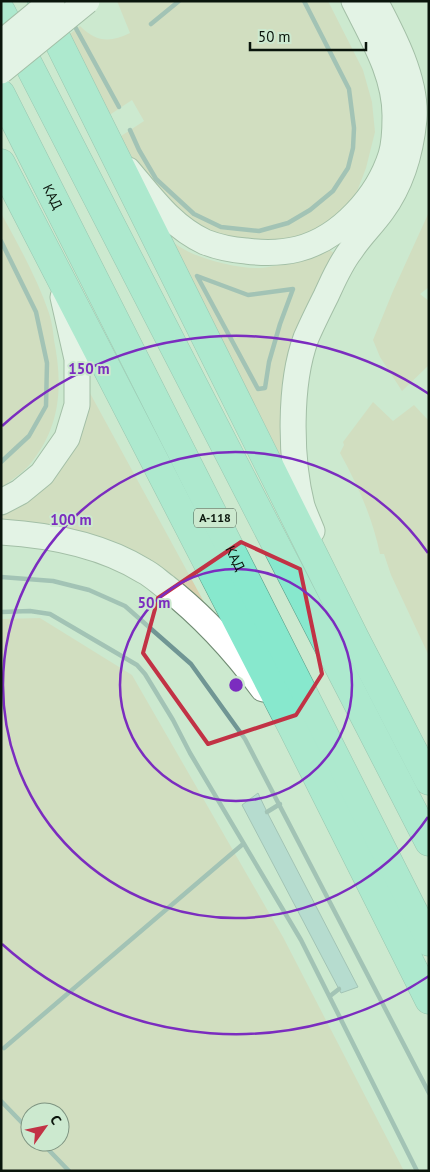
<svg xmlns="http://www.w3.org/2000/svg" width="430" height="1172" viewBox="0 0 430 1172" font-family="'PT Sans',sans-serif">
  <rect width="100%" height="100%" fill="#cce9cf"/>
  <g fill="#d8d0ae" fill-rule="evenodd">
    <path d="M117 1H328L363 70 372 102 375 132 366 168 353 202 327 225 289 241 243 244 206 236 128 160 118 138 144 121 132 100 108 116 66 37 80 26C96 42 110 43 130 33Z"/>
    <path d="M429 212V287L420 294 429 301V365L402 391 380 357 373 340 393 291Z"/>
    <path d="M1 213C19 246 37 278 49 313 52 322 53 331 54 340 63 385 61 426 31 463 23 473 11 480 1 488Z"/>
    <path d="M158 231C165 236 172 242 180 247 199 259 237 269 261 268 283 266 306 255 327 248L335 254 285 466Z"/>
    <path d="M85 384 216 624 143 565 1 525V510L25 494Z"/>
    <path d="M373 402 393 421 414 405 429 421V656L391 575 384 554H380C372 516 358 486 340 453L344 445 343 442Z"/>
    <path d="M40 618 132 675 283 937 404 1171H1V619ZM30 1112H60V1142H30Z"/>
  </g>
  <path fill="#9bcdcf" stroke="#709694" d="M258 793 267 812 358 987 341 993 242 805Z"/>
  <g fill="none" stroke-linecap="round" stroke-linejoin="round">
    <g stroke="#709694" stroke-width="4.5">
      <path d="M73 23 119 107"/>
      <path d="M151 24 179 1"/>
      <path d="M130 130 139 150 156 179 194 214 221 227 259 231 288 223 310 210 333 191 348 168 353 148 354 128 349 89 304 1"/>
      <path d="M1 241 36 312 47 363 46 406 29 436 1 462"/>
      <path d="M197 276 248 295 293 289 280 324 269 362 265 388 258 389Z"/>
      <path d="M1 577 53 581 89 590 125 606 191 664 245 739 429 1093"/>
      <path d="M1 612 30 611 50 614 137 665 145 674 173 720 190 753 301 940 417 1171"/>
      <path d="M267 812 280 804"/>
      <path d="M330 996 339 989"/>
      <path d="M4 1048 243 844"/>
      <path d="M1 1101 30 1131"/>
      <path d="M41 1142 69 1171"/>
    </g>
    <defs>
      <g id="secondary">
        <path d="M128 170C151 197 172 227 205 242 218 247 232 250 246 251 262 253 282 253 298 249 341 238 378 196 391 155 394 145 395 129 395 118 396 76 372 37 354 1"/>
        <path d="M1 502 20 492 42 474 67 438 77 405V359L63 297"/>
        <path d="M312 531C309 523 305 515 302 506 290 459 289 384 306 338 312 324 319 310 326 296 333 281 340 264 351 250 360 236 372 225 382 211 401 185 411 151 414 119 417 80 393 35 375 1"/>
        <path d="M1 532C49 535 102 545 144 571 152 575 159 582 166 587 203 616 235 651 263 689"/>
      </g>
      <g id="motorway">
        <path d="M41 7 355 638 429 781"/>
        <path d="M1 11 429 842"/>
        <path id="s1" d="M1 94 429 942"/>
        <path d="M1 163 292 727 429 1000"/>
      </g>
    </defs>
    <use href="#secondary" stroke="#718c74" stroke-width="27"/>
    <use href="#motorway" stroke="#5b9e89" stroke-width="29"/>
    <use href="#secondary" stroke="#fff" stroke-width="25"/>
    <use href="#motorway" stroke="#87e8cd" stroke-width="28"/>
    <defs>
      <g id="secondary-bridge">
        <path d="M1 43 52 1"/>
        <path d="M1 71 87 1"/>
      </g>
    </defs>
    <use href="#secondary-bridge" stroke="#718c74" stroke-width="27" stroke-linecap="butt"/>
    <use href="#secondary-bridge" stroke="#fff" stroke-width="25"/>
  </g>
  <path d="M0 0H430V1172H0ZM241 542 300 569 322 674 296 715 208 744 143 653 158 598Z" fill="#cce9cf" fill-opacity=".55" fill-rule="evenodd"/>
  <path fill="none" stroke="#c23245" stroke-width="4" stroke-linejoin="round" d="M241 542 300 569 322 674 296 715 208 744 143 653 158 598Z"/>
  <g fill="none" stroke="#7b2cbf" stroke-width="2.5">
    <circle cx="236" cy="685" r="116"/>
    <path d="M428 817A233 233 0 1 1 428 553"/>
    <path d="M429 976A349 349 0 0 1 2 944M2 426A349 349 0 0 1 429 394"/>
  </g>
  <g text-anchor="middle" stroke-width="4" stroke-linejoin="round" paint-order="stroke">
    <rect fill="#cce9cf" stroke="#445546" stroke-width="1" x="194" y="508.5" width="42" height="19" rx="4"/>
    <g font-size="12" font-weight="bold" fill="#0a150c">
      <text x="215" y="522">А-118</text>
    </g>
    <g font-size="14" fill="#0a150c" stroke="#cce9cf">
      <text dy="5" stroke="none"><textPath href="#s1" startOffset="115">КАД</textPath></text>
      <text dy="5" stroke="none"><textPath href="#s1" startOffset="520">КАД</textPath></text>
    </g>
  </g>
  <circle cx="236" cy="685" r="8" fill="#7b2cbf" stroke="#cce9cf" stroke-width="2.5"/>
  <g font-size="15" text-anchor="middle" font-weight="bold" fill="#7b2cbf" stroke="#cce9cf" stroke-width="4" stroke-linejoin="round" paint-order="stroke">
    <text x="89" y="374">150 m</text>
    <text x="71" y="525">100 m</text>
    <text x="154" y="608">50 m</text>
  </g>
  <rect width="430" height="1172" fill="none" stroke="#0a150c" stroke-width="5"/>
  <g transform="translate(45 1127) rotate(57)"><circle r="24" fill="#cce9cf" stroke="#7e9481"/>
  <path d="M0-4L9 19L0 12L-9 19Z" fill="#c23245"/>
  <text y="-8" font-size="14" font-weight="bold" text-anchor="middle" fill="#0a150c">С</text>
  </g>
  <path d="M250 42v8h116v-8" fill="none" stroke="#0a150c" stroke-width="2.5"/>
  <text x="258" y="42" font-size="15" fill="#0a150c" stroke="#cce9cf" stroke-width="4" paint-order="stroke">50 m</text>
</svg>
